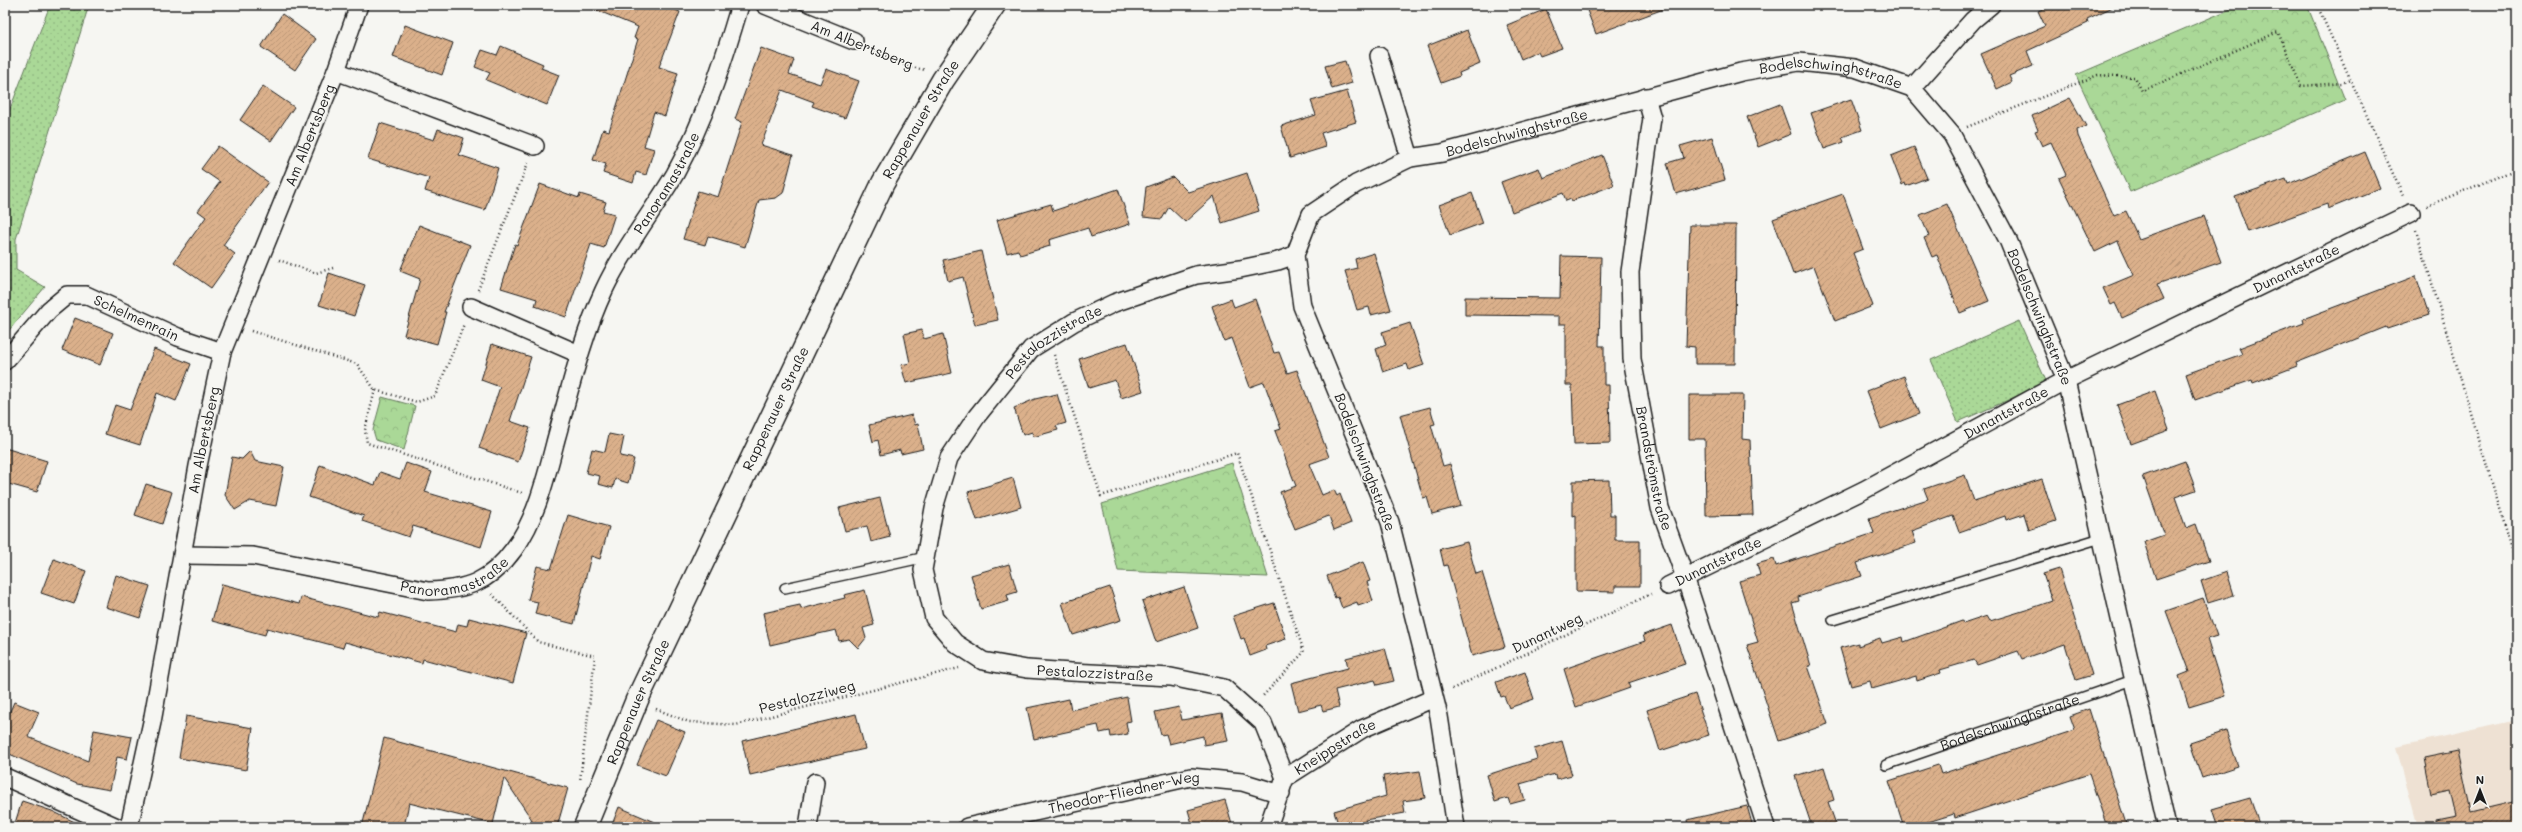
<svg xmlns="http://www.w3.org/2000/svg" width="2522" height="832" viewBox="0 0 2522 832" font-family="Mali,sans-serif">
  <defs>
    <pattern id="grass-dots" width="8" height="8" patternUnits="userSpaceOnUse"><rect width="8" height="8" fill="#aad897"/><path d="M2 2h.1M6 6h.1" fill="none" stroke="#92b982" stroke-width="1.8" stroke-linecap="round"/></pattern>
    <pattern id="forest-crowns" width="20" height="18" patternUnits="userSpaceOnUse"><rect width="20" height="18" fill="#aad897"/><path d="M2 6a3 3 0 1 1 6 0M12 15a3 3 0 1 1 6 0" fill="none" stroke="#92b982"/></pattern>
    <pattern id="building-hatch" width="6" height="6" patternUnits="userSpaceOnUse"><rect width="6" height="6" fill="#dbb08b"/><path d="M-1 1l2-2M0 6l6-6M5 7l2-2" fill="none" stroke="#bb9777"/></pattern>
  </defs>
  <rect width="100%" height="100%" fill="#f6f6f2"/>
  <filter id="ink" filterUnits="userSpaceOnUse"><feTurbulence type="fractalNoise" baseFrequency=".025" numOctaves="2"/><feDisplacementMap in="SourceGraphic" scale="8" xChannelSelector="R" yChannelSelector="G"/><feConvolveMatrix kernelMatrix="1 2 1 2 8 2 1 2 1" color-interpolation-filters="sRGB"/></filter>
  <g filter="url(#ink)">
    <path fill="#eee1d3" d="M2517 720V827H2418L2396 747Z"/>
    <g fill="url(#grass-dots)" stroke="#637a5a">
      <path d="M50 5H89L16 239V270L45 287 5 335V122Z"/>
      <path d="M2019 321 2047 383 1958 422 1931 360Z"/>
    </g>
    <g fill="url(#forest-crowns)" stroke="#637a5a">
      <path d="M2240 5H2307L2345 100 2130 192 2076 75Z"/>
      <path d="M382 397 415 406 404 450 376 440 373 430Z"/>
      <path d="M1232 463 1268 577 1118 571 1102 504Z"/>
    </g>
    <g fill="url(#building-hatch)" stroke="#1c1c1c">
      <path d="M584 5H662L680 12 659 67 678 73 665 116 654 112 644 146 654 149 646 175 636 172 633 183 603 173 606 164 593 160 603 129 609 131 638 39 634 38 638 27Z"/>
      <path d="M1585 5H1669V7L1596 34Z"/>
      <path d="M2052 5H2117L2087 19 2088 23 2027 51 2033 66 2009 76 2012 82 1997 89 1981 54 2045 26 2038 11Z"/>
      <path d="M1546 9 1562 48 1540 56 1538 52 1521 59 1507 25Z"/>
      <path d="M282 14 316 39 295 70 261 47Z"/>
      <path d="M405 25 453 43 442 75 393 57Z"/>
      <path d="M1467 30 1480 64 1459 73 1460 76 1441 83 1427 46Z"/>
      <path d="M501 46 543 64 541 68 559 75 547 105 486 80 490 73 475 67 482 50 497 55Z"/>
      <path d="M761 48 794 60 789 74 820 84 826 69 859 81 845 118 812 106 814 102 782 90 761 145 793 155 783 193 776 198 759 200 745 247 708 236 705 245 683 239 698 191 718 197 742 122 735 119Z"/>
      <path d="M1345 61 1352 83 1332 89 1325 66Z"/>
      <path d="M263 86 294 107 271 141 240 120Z"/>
      <path d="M1347 91 1356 122 1321 133 1326 147 1290 158 1281 126 1316 115 1311 101Z"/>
      <path d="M2070 98 2086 126 2077 130 2078 136 2114 216 2126 211 2139 239 2204 216 2221 262 2157 284 2164 299 2122 318 2115 303 2111 305 2103 288 2134 275 2118 241 2095 252 2059 178 2066 175 2051 142 2042 146 2035 131 2038 130 2032 116Z"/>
      <path d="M1851 99 1862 130 1842 137 1844 142 1824 149 1811 113Z"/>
      <path d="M1780 104 1791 134 1758 147 1747 117Z"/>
      <path d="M380 123 434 140 438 129 464 138 459 155 498 168 485 210 425 191 429 178 368 159Z"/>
      <path d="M1712 137 1725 180 1676 194 1667 163 1684 158 1680 146Z"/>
      <path d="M218 146 268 182 223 245 235 254 211 288 174 262 206 217 198 211 220 182 201 169Z"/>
      <path d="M1914 147 1927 178 1906 186 1905 183 1902 185 1891 156Z"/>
      <path d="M2365 152 2380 188 2328 209 2327 204 2248 232 2235 197 2286 179 2288 184Z"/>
      <path d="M1602 155 1614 185 1572 201 1571 199 1566 201 1563 193 1512 212 1501 182 1539 168 1543 178Z"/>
      <path d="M1247 173 1259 211 1222 223 1214 196 1185 222 1169 207 1162 219 1143 217 1146 187 1173 177 1188 192Z"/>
      <path d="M540 184 579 198 580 194 606 202 603 211 615 214 604 248 591 244 566 317 535 306 537 299 501 288 515 244 517 245Z"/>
      <path d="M1118 189 1130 224 1091 237 1088 228 1049 240 1050 246 1020 255 1018 250 1007 253 997 220 1051 204 1053 211Z"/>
      <path d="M1472 193 1483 223 1450 235 1439 205Z"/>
      <path d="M1843 194 1863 249 1853 253 1873 306 1835 321 1814 266 1793 274 1773 219Z"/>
      <path d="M1947 204 1989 301 1960 313 1937 255 1932 257 1924 238 1929 236 1920 215Z"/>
      <path d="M419 225 470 245 444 312H446L437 344 404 335 420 279 400 271Z"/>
      <path d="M1690 225H1736L1735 364H1695V347L1686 346Z"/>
      <path d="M981 251 998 320 975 325 963 277 948 281 943 260Z"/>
      <path d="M1374 253 1391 310 1371 315 1369 307 1357 310 1345 271 1357 268 1355 259Z"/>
      <path d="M1561 256 1601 257 1599 346H1604V385H1609L1610 443 1574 444 1572 385H1566V324H1559V316L1465 315V297L1560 298Z"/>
      <path d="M329 273 365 285 354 316 319 305Z"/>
      <path d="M2416 276 2429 315 2387 329 2386 327 2296 363 2297 366 2253 383 2252 380 2195 400 2186 374 2242 354 2239 348 2304 323 2303 319Z"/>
      <path d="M1231 299 1234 307 1255 299 1274 353 1279 352 1287 373 1297 370 1329 457 1309 464 1322 495 1334 490 1337 496 1340 494 1351 523 1334 530 1329 516 1295 529 1280 492 1296 486 1275 431 1281 429 1264 382 1250 387 1232 338 1224 341 1212 306Z"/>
      <path d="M75 318 113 333 100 365 62 350Z"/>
      <path d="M1410 323 1424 365 1409 370 1407 364 1383 372 1376 349 1386 345 1382 332Z"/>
      <path d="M922 330 924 339 943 334 952 373 906 383 901 365 910 363 904 334Z"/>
      <path d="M1127 343 1143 391 1121 398 1115 380 1089 388 1079 359Z"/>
      <path d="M492 344 531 357 510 421 530 428 518 462 479 448 500 387 481 380Z"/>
      <path d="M154 349 191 364 176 401 157 393 140 445 105 434 115 405 130 410Z"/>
      <path d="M1904 376 1919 414 1881 429 1866 391Z"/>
      <path d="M2155 391 2169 430 2131 444 2117 405Z"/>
      <path d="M1057 394 1066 423 1056 426 1058 430 1033 437 1032 432 1023 435 1014 408 1035 399Z"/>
      <path d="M1689 395H1743L1742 439 1750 440 1753 515 1706 516 1705 439H1689Z"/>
      <path d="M1430 407 1435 424 1431 425 1443 466 1450 464 1461 506 1432 514 1427 497 1423 498 1400 415Z"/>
      <path d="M912 415 915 425 918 424 923 449 901 454 900 450 881 455 878 440 873 442 869 425Z"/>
      <path d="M609 434 624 437 620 456 634 459 628 483 615 479 613 488 598 484 600 476 586 473 592 449 605 452Z"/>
      <path d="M5 448 47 461 37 492 5 483Z"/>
      <path d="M250 451 255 461 284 467 276 506 250 501 235 510 225 495 232 457 242 459Z"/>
      <path d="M2185 461 2196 490 2175 497 2186 528 2196 524 2209 561 2156 579 2144 542 2164 535 2143 476Z"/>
      <path d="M406 463 432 472 425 492 492 512 481 547 413 526 409 537 362 521 364 516 309 497 320 465 375 485 380 472 400 479Z"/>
      <path d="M1965 475 1974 501 2042 479 2056 521 2029 530 2024 514 2006 520 2005 516 1959 532 1953 516 1912 531 1916 543 1857 563 1862 576 1798 597 1799 601 1792 603 1811 666H1808L1828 724 1779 741 1747 645 1758 642 1739 581 1760 575 1757 564 1774 559 1776 566 1874 533 1869 518 1928 499 1924 489Z"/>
      <path d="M1013 478 1021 507 977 520 968 492Z"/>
      <path d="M1609 480 1610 515H1615V540H1640V586H1615V592L1576 591V515L1573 516V481Z"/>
      <path d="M146 484 172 492 162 524 135 515Z"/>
      <path d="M880 498 890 537 871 542 867 526 845 531 839 508Z"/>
      <path d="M568 515 609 527 600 559 591 556 574 624 535 614 538 602 528 600 537 566 551 569Z"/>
      <path d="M1467 542 1476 574 1482 572 1505 647 1472 656 1447 565 1444 566 1440 549Z"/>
      <path d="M54 559 86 571 74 604 41 593Z"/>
      <path d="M1363 562 1370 581 1367 582 1373 601 1358 606 1357 602 1342 608 1338 597 1335 598 1327 576Z"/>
      <path d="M1009 564 1017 592 1007 595 1009 601 981 609 971 575Z"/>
      <path d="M2059 569 2092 675 2076 680 2065 644 2022 659 2018 651 1977 665 1974 660 1940 670 1941 673 1917 681 1916 676 1872 689 1870 681 1851 686 1840 648 1858 643V646L1880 638 1882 643 1903 637 1904 642 1962 621 1963 624 1987 616 1990 621 2029 609 2052 601 2043 574Z"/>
      <path d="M2227 572 2234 595 2208 603 2201 581Z"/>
      <path d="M116 575 150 586 140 618 106 607Z"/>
      <path d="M222 584 299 604 301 597 378 617 380 612 456 632 458 624 467 626 469 618 526 633 513 683 423 659 422 663 345 642 343 648 267 628 265 635 212 621Z"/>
      <path d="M1110 587 1121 620 1073 635 1062 603Z"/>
      <path d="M1184 587 1198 628 1156 642 1142 601Z"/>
      <path d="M865 590 874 625 863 628 866 638 858 648 849 639 839 641 836 630 770 645 763 613 800 605 801 609 845 598 844 595Z"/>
      <path d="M2203 598 2217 636 2207 639 2225 696 2189 707 2179 676 2189 672 2166 611Z"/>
      <path d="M1274 603 1286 639 1265 646 1266 650 1250 656 1244 638 1241 639 1233 616Z"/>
      <path d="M1672 625 1685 664 1628 683 1630 688 1576 707 1564 669 1645 641 1643 635Z"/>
      <path d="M1385 648 1394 681 1377 685 1375 680 1335 690 1339 707 1323 711 1321 705 1298 711 1291 683 1348 668 1346 658Z"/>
      <path d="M1525 672 1534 699 1509 708 1504 696 1501 697 1496 682Z"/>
      <path d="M1695 694 1709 735 1660 751 1647 710Z"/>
      <path d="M1127 697 1131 721 1126 722 1128 734 1111 737 1110 731 1100 733 1098 725 1034 739 1027 708 1069 699 1071 710Z"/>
      <path d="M14 702 39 712 28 737 88 761 94 730 132 737 127 759 117 757 110 790 77 784 5 752V723Z"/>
      <path d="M1179 707 1182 720 1222 713 1228 741 1204 745 1203 736 1169 744 1166 734 1161 735 1155 712Z"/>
      <path d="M2089 709 2127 827H2107L2089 774 1955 818 1954 814 1912 827H1904L1889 781 1938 765 1941 774 2075 730 2070 716Z"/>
      <path d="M856 714 865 749 750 775 742 741Z"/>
      <path d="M186 716 253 728 246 770 179 758Z"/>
      <path d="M656 720 685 732 666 776 637 765Z"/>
      <path d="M2226 731 2238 766 2202 778 2190 743Z"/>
      <path d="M384 738 568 788 557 827H530L532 820 504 778 493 824 409 803 404 827H362Z"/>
      <path d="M1562 741 1572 775 1556 779 1555 774 1520 784 1525 800 1510 804 1508 798 1495 802 1487 775 1537 759 1534 749Z"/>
      <path d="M2458 751 2471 812 2517 801V827H2437L2436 820 2456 816 2450 790 2431 794 2424 758Z"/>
      <path d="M1824 767 1834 800 1828 802 1837 827H1812L1795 776Z"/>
      <path d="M1420 771 1425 798 1403 801 1405 813 1365 820 1367 827H1339L1334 811 1386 796 1383 776Z"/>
      <path d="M2250 798 2260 827H2218L2212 809Z"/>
      <path d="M1225 800 1233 827H1193L1188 810Z"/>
      <path d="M22 801 52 811 85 827H24L15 823Z"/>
      <path d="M1747 806 1753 827H1688L1687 820Z"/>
      <path d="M619 807 666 827H611Z"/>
    </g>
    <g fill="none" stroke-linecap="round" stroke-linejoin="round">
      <defs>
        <g id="lane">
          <path d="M785 588 926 557"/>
          <path d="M1833 620 2101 538"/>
          <path id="s1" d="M1886 765 2133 680"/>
        </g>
        <g id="street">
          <path d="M765 5 854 41"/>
          <path d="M1379 56 1410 158"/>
          <path d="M336 71 535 146"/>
          <path d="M1912 88 1973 20 1991 5"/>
          <path id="s2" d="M1646 97 1652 118 1630 272 1632 359 1660 508 1686 580 1766 827"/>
          <path d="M471 307 579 354"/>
          <path id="s3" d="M5 361 49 310 67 295H86L178 337 222 352"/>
          <path id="s4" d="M183 555 253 556 428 591C467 590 490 582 514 549 536 520 547 474 556 439 570 389 582 337 604 290 622 251 653 211 675 174 704 121 723 63 740 5"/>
          <path id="s5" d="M1668 586 1864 490 2066 380 2411 213"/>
          <path d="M5 777 117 827"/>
          <path id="s6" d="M1285 778 1263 723 1224 688 1171 677 1071 672 1027 669 983 661 955 643 934 618 923 570 934 508 949 458 977 416 1031 349 1074 322 1114 303 1196 275 1240 269 1278 261 1295 255"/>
          <path id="s7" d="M129 827 152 722 198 466 222 352 336 71 359 5"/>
          <path d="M808 827 815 782"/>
          <path id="s8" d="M967 827 1191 777 1242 782 1281 794"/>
          <path id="s9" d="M1268 827 1285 778 1362 729 1434 698"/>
          <path id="s10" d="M1456 827 1439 716 1390 522 1302 306 1295 255 1311 214 1356 184 1410 158 1442 153 1741 72 1799 62 1855 68 1912 88 1952 135 2008 240 2066 380 2167 827"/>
        </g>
        <g id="secondary">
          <path id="s11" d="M585 827 637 700 883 183 943 80 994 5"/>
        </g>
      </defs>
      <use href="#lane" stroke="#1c1c1c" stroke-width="12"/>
      <use href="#street" stroke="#1c1c1c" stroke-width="20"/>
      <use href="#secondary" stroke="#1c1c1c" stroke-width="25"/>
      <g stroke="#1c1c1c" stroke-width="2.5" stroke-dasharray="1 3" stroke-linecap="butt">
        <path d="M2317 5 2403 196"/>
        <path d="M871 49 907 66 925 70"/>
        <path d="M1967 127 2098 75 2135 77 2142 91 2278 32 2301 86 2342 83 2350 80"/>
        <path d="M2427 206 2517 169"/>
        <path d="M2416 230 2517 566"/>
        <path d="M279 260 316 273 333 268"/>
        <path d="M478 290 528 163"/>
        <path d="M251 331 357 364 375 390 417 402 435 396 464 324"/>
        <path d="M1054 355 1101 496 1237 453 1304 652 1262 697"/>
        <path d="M375 390 365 430 367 443 522 493"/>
        <path d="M492 594 538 642 595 656 580 781"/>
        <path d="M1452 689 1651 594"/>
        <path d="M656 709 689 722 736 725 959 668"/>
      </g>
      <use href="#lane" stroke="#f6f6f2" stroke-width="9"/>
      <use href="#street" stroke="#f6f6f2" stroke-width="17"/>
      <use href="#secondary" stroke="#f6f6f2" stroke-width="22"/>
    </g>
  </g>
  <g text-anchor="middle" stroke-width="3" stroke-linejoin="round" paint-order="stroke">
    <g font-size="14" fill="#1c1c1c" stroke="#f6f6f2">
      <text transform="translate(862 45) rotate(22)" y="5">Am Albertsberg</text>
      <text dy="5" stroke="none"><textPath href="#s10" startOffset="1189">Bodelschwinghstraße</textPath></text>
      <text dy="5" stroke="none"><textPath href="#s11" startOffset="784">Rappenauer Straße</textPath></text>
      <text dy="5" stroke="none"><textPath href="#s10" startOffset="865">Bodelschwinghstraße</textPath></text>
      <text dy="5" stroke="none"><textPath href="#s7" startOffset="718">Am Albertsberg</textPath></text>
      <text dy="5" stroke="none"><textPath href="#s4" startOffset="748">Panoramastraße</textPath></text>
      <text dy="5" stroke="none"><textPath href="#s5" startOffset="704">Dunantstraße</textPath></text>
      <text dy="5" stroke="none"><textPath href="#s3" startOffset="165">Schelmenrain</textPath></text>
      <text dy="5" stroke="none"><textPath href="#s10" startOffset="1537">Bodelschwinghstraße</textPath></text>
      <text dy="5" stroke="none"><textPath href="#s6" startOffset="744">Pestalozzistraße</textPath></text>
      <text dy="5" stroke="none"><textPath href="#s11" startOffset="460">Rappenauer Straße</textPath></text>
      <text dy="5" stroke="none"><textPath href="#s5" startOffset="380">Dunantstraße</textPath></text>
      <text dy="5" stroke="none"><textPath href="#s7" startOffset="394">Am Albertsberg</textPath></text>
      <text transform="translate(1365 462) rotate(69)" y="5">Bodelschwinghstraße</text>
      <text dy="5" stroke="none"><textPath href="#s2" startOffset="376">Brandströmstraße</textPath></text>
      <text dy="5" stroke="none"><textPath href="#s5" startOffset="56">Dunantstraße</textPath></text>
      <text dy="5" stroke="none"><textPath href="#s4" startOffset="278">Panoramastraße</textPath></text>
      <text transform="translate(1547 633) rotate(-25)" y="5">Dunantweg</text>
      <text transform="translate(1095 673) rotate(3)" y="5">Pestalozzistraße</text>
      <text transform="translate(807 697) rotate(-14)" y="5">Pestalozziweg</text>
      <text dy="5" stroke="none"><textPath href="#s11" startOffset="136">Rappenauer Straße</textPath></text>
      <text dy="5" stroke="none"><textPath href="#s1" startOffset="131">Bodelschwinghstraße</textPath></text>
      <text dy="5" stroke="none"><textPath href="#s9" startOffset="111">Kneippstraße</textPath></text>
      <text dy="5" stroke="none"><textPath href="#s8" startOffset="161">Theodor-Fliedner-Weg</textPath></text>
    </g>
  </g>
  <rect width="2522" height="832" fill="none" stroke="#f6f6f2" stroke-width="20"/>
  <rect x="10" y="10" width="2502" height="812" fill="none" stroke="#1c1c1c" stroke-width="1.5" filter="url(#ink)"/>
  <g transform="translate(2480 790)" stroke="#f6f6f2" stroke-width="3" paint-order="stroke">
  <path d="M0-3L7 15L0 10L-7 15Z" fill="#1c1c1c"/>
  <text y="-6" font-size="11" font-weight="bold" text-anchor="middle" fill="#1c1c1c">N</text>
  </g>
</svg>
